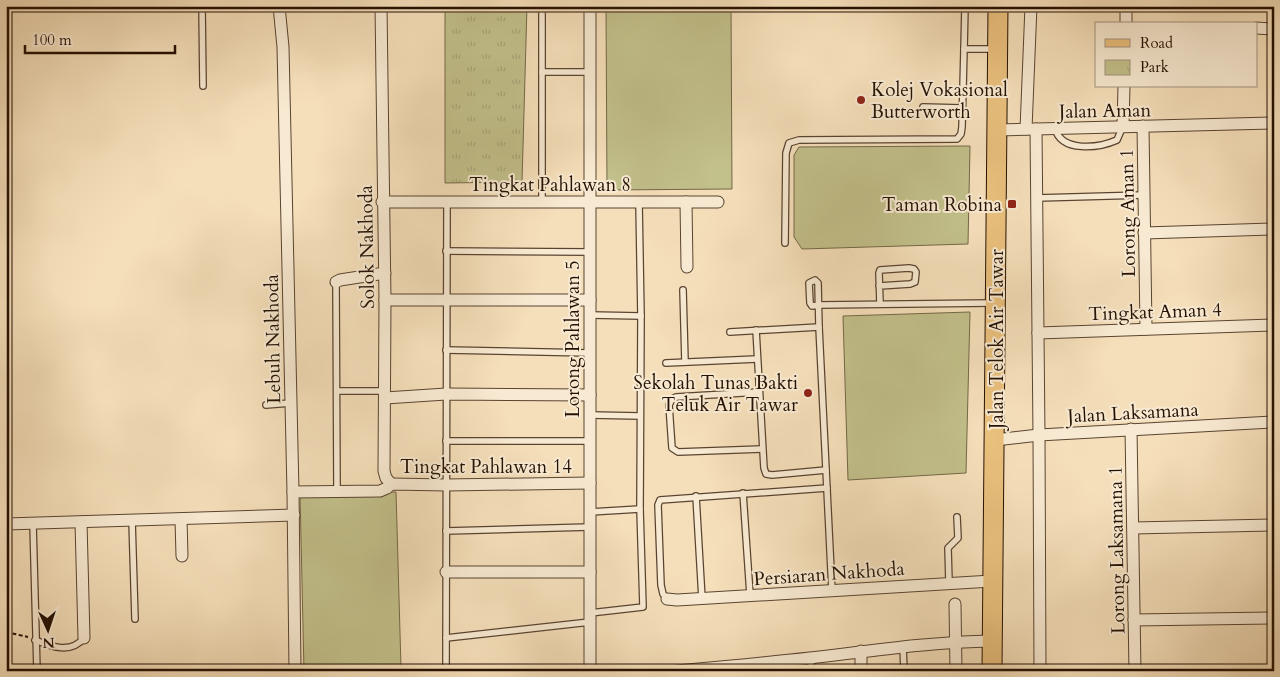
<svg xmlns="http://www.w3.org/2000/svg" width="1280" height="677" viewBox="0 0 1280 677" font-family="Cardo,serif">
  <defs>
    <pattern id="park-tufts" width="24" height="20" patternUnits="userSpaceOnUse" patternTransform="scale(1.25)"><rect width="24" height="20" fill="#c2c08b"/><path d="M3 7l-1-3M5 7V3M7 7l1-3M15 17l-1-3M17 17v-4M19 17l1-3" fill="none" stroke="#a7a476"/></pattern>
  </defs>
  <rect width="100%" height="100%" fill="#f5dfba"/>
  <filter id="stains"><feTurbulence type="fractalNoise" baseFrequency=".004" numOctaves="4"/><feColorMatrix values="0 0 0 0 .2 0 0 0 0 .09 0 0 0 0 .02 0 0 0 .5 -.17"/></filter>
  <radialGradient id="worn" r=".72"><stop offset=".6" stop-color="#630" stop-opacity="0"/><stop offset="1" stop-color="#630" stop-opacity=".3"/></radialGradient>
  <g fill="#c2c08b" stroke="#746847">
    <path d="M606 6H731L732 189 607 190Z"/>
    <path d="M970 146 968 244 802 249 794 237V155L799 147Z"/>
    <path d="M970 312 966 473 848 480 843 316Z"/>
    <path d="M396 492 401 668 304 671 300 494Z"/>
  </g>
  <path fill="url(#park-tufts)" stroke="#746847" d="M445 6H527L522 182 445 183Z"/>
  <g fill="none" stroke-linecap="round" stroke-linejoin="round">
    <defs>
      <g id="service">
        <path d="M202 6 203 86"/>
        <path d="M798 6V7"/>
        <path d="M965 6 964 49H996"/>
        <path d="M542 72H590"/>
        <path d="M923 107 962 108"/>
        <path d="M1055 128C1061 153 1099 148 1117 140L1123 126"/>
        <path d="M1037 198 1144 195"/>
        <path d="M542 202V6"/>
        <path d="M785 243 786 153 789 143 799 140 957 139 961 134 962 127 964 49"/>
        <path d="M446 251 590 252"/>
        <path d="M336 282 337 492"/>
        <path d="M879 286 910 284 915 282 916 272 914 269 909 268 880 270 879 273 880 304"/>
        <path d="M683 290 685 362"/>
        <path d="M590 315 641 316"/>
        <path d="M756 330 764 468 766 474 772 475 826 470"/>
        <path d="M730 332 819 327"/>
        <path d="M446 350 590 353"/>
        <path d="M666 363 757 359"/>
        <path d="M337 391H385"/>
        <path d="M759 392 676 397 672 399 669 405 672 448 678 452 762 449"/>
        <path d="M266 405 291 403"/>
        <path d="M590 415 640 416"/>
        <path d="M446 441H590"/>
        <path d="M743 493 750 595"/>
        <path d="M696 496 702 599"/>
        <path d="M590 512 640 509"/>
        <path d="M132 520 135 619"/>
        <path d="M33 524 37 671"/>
        <path d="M446 531 590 527"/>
        <path d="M949 583 948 548 958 538 957 517"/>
        <path d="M832 591 819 327 818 283 815 280 809 283 810 303 812 306 819 305 992 303"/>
        <path d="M667 599 663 594 661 585 658 505 660 500 827 488"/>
        <path d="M590 613 643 607 640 509 641 316 639 202"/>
        <path d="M446 638 590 622"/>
        <path d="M35 640C52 647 71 654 84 638"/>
        <path d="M903 646 904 671"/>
        <path d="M811 658V671"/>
        <path d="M446 671 447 202"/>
      </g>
      <g id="minor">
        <path d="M279 6 283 47 293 492 295 671"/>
        <path d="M381 6 385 300 384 471 386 478 391 484"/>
        <path d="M1126 24V6"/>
        <path d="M1256 28 1274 29"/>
        <path d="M1123 126 1124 86"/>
        <path d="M1143 126 1146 329"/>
        <path d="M1026 129 1031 6"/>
        <path d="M1036 129 1039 435 1040 671"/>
        <path d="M997 130 1274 123"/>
        <path d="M382 202H718"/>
        <path d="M686 202 687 267"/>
        <path d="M1144 233 1274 229"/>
        <path d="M336 282 340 280 385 273"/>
        <path d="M385 300H590"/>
        <path d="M1038 333 1274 325"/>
        <path d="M385 398 446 394 590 395"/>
        <path d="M1131 429 1135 671"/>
        <path d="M995 440 1039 435 1274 422"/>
        <path d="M293 492 380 491 387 488 391 484 446 485 590 483"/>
        <path d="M181 519 182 556"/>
        <path d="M81 522 84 638"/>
        <path d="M6 524 294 515"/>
        <path d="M1133 528 1274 525"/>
        <path d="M446 572H590"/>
        <path d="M667 599 677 600 992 581"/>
        <path d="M955 604 956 671"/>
        <path d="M1134 620 1274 618"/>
        <path d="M861 651V671"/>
        <path d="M590 671V6"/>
        <path d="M677 671C721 667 765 663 810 658 871 651 930 642 992 641"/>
      </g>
      <path id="primary" d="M992 671 998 6"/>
    </defs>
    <use href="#service" stroke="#594431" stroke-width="8"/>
    <use href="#minor" stroke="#594431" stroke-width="13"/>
    <use href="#primary" stroke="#251103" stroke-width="21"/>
    <path stroke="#251103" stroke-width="2" stroke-dasharray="4 2.5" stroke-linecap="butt" d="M6 632 28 637"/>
    <use href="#service" stroke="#f8ead2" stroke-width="5.5"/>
    <use href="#minor" stroke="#f8ead2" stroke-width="11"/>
    <use href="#primary" stroke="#eac07d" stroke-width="19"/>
  </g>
  <g fill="#8f2418" stroke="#f8ead2" stroke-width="2">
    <circle cx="861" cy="100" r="5"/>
    <rect x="1007" y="199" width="10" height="10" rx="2.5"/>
    <circle cx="808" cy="393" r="5"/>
  </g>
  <g text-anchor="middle" stroke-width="4" stroke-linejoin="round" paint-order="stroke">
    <g font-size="19" fill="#251103" stroke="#f8ead2" text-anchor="end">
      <text x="871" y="96" text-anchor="start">Kolej Vokasional<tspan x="871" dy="22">Butterworth</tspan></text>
      <text x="1002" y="211">Taman Robina</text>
      <text x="798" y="389">Sekolah Tunas Bakti<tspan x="798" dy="22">Teluk Air Tawar</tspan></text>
    </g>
    <g font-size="19" fill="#251103" stroke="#f8ead2">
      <text transform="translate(1105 110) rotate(-1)" y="7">Jalan Aman</text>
      <text x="550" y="191">Tingkat Pahlawan 8</text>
      <text transform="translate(1127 213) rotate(-91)" y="7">Lorong Aman 1</text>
      <text transform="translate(366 247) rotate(-91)" y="7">Solok Nakhoda</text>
      <text transform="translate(1155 311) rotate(-2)" y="7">Tingkat Aman 4</text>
      <text transform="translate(272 339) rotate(-91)" y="7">Lebuh Nakhoda</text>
      <text transform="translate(572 339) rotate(-90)" y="7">Lorong Pahlawan 5</text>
      <text transform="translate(996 339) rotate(-90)" y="7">Jalan Telok Air Tawar</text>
      <text transform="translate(1133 412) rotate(-3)" y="7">Jalan Laksamana</text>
      <text x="486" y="473">Tingkat Pahlawan 14</text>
      <text transform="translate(1116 550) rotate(-91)" y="7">Lorong Laksamana 1</text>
      <text transform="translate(829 573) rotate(-4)" y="7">Persiaran Nakhoda</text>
    </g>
  </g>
  <rect width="1280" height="677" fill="none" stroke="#f5dfba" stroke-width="25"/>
  <rect x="8" y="8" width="1265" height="662" fill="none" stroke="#251103" stroke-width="2.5"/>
  <rect x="12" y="12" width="1255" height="652" fill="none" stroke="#251103"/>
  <rect x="1095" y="22" width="162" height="65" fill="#f8ead2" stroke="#a4937f"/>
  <rect x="1105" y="39" width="25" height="8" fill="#eac07d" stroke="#a4937f"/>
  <text x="1140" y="48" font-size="15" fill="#251103">Road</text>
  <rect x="1105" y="60" width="25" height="15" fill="url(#park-tufts)" stroke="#a4937f"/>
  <text x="1140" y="72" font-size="15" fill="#251103">Park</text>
  <g transform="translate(48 630) rotate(177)" stroke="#f8ead2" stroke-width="4" paint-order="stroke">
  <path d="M0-4L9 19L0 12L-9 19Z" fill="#251103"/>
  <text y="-8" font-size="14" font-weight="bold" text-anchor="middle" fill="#251103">N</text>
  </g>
  <path d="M25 45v8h150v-8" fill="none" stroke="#251103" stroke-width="2.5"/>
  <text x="32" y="45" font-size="15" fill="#251103" stroke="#f8ead2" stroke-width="4" paint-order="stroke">100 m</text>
  <rect width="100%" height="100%" filter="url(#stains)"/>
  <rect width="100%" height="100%" fill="url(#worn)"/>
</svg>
